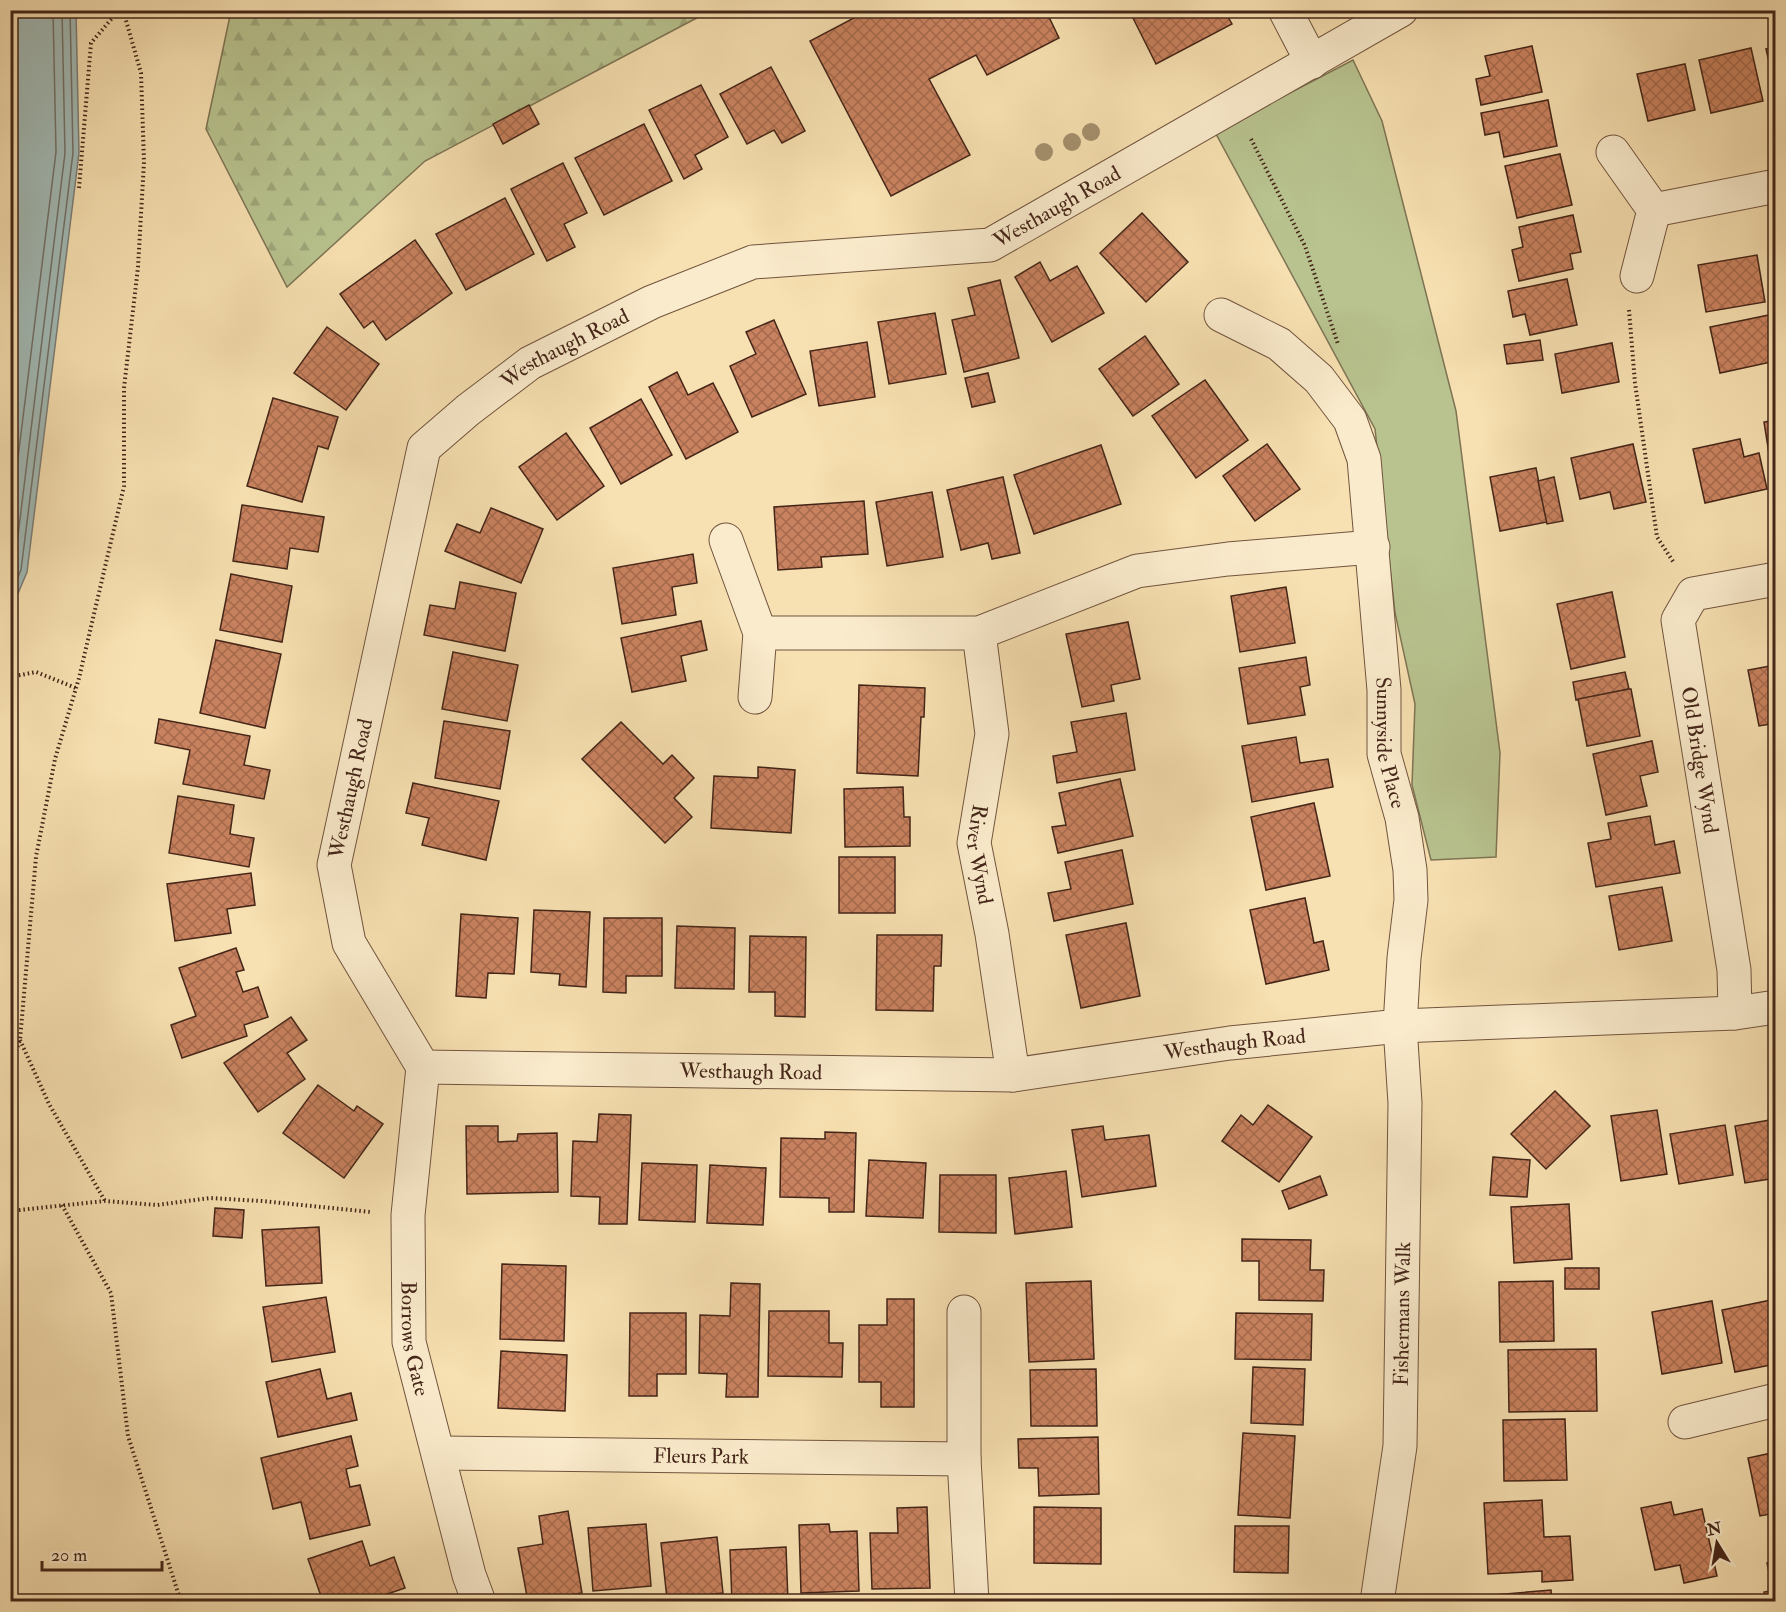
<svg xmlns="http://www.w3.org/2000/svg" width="1786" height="1612" viewBox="0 0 1786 1612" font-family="'IM FELL Double Pica',serif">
  <defs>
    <pattern id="forest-firs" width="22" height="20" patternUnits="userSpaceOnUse" patternTransform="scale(1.5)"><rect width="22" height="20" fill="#b8c38f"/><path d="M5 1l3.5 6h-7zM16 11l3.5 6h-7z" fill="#9fa77b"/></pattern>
    <pattern id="building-cross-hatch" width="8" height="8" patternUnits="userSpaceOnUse" patternTransform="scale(1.5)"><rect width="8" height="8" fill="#c9825f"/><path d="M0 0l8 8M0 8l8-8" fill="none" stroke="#a56a4d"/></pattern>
  </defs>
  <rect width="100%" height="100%" fill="#f7e0b1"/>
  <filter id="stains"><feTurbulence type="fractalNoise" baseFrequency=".00333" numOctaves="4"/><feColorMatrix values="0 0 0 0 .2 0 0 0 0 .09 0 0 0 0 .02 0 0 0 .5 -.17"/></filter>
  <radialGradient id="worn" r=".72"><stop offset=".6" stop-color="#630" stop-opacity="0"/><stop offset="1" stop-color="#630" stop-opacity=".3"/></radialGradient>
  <path fill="#b8c38f" stroke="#7e7454" stroke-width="1.5" d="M1353 60 1382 121 1456 411 1500 753 1496 857 1431 860 1412 785 1415 704 1395 613 1375 429 1215 132Z"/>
  <path fill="url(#forest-firs)" stroke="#7e7454" stroke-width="1.5" d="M231 11H710L425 161 287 287 206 129Z"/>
  <path fill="#a1bab6" stroke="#7c7e77" stroke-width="1.5" d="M11 10 76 11 79 153 27 572 11 610Z"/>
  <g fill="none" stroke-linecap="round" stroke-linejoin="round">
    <g stroke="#727067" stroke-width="1.5">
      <path d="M10 522 56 152 53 10"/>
      <path d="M10 576 14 568 65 153 62 10"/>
      <path d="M10 595 21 570 73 153 70 10"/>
    </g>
  </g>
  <g fill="url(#building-cross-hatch)" stroke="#442518" stroke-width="1.5">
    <path d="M869 10H1055L1048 15 1059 38 987 75 976 55 929 79 970 155 891 196 810 41Z"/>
    <path d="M1129 10H1224L1232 24 1156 64Z"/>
    <path d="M1532 46 1542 92 1481 105 1476 79 1490 76 1485 56Z"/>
    <path d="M1751 48 1763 101 1711 113 1699 60Z"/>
    <path d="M1776 48V93L1766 49Z"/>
    <path d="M1685 64 1695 110 1648 121 1637 74Z"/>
    <path d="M771 67 805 131 782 143 774 130 747 144 720 94Z"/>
    <path d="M701 85 728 137 695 155 702 169 684 179 649 110Z"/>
    <path d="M1548 100 1557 146 1504 157 1499 132 1485 135 1481 113Z"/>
    <path d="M529 105 539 124 503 144 493 124Z"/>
    <path d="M644 124 672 181 604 215 575 158Z"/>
    <path d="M1560 154 1572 205 1517 218 1505 166Z"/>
    <path d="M563 163 587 213 564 224 575 247 547 261 511 189Z"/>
    <path d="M505 198 534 254 466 290 436 234Z"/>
    <path d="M1142 213 1188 262 1146 302 1100 253Z"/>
    <path d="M1573 215 1581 252 1570 254 1573 269 1519 281 1512 250 1523 247 1519 227Z"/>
    <path d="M415 240 452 293 386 340 373 321 364 328 340 294Z"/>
    <path d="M1757 255 1765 302 1706 312 1698 265Z"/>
    <path d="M1040 262 1050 281 1077 266 1104 313 1052 342 1015 277Z"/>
    <path d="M1567 279 1577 325 1530 335 1525 314 1513 317 1508 291Z"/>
    <path d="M1000 280 1019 358 964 372 952 320 975 315 968 288Z"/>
    <path d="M935 313 946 374 889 384 878 322Z"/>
    <path d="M1769 315 1776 347V361L1720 373 1710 327Z"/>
    <path d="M774 320 806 394 752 417 730 366 756 354 746 332Z"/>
    <path d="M327 327 379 364 346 410 294 373Z"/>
    <path d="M1145 336 1179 384 1133 416 1099 369Z"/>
    <path d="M1540 340 1543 360 1507 364 1504 345Z"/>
    <path d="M867 342 875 397 819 406 810 351Z"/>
    <path d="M1612 343 1619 382 1562 393 1555 354Z"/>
    <path d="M677 372 688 395 713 383 738 432 686 459 649 387Z"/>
    <path d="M988 373 995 402 972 407 965 378Z"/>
    <path d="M1205 380 1248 440 1196 478 1152 416Z"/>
    <path d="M273 398 338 417 328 449 318 446 302 502 247 486Z"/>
    <path d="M641 399 672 455 621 484 590 428Z"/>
    <path d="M1776 420V459L1770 460 1764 422Z"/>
    <path d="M566 433 604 486 557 520 519 467Z"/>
    <path d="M1740 439 1744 457 1759 453 1767 489 1705 503 1693 449Z"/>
    <path d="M1267 444 1300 489 1255 521 1223 476Z"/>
    <path d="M1633 444 1646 502 1614 509 1610 492 1580 499 1571 458Z"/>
    <path d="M1101 445 1121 504 1034 534 1014 475Z"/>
    <path d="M1536 468 1547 522 1500 531 1490 477Z"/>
    <path d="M1003 477 1020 553 992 559 988 543 961 550 947 490Z"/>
    <path d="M1554 477 1563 521 1547 524 1538 481Z"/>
    <path d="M932 492 943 557 887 566 876 502Z"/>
    <path d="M864 501 868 554 821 557 822 567 778 570 774 507Z"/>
    <path d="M242 505 324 517 318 552 290 548 287 569 233 561Z"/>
    <path d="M491 508 543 529 521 583 445 551 457 524 480 533Z"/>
    <path d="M693 554 697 583 672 587 676 615 622 624 613 568Z"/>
    <path d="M231 574 292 586 282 642 220 630Z"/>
    <path d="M460 582 516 593 505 651 424 635 430 605 455 609Z"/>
    <path d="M1286 587 1295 643 1240 652 1231 596Z"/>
    <path d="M1612 592 1625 657 1571 669 1557 604Z"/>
    <path d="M701 621 707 650 681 656 686 681 632 692 621 638Z"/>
    <path d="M1128 622 1140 679 1111 685 1114 701 1082 707 1066 634Z"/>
    <path d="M216 640 281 654 265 728 200 713Z"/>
    <path d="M453 652 518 665 507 721 442 709Z"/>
    <path d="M1306 657 1310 685 1300 687 1305 715 1248 724 1239 668Z"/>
    <path d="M1776 665V723L1759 726 1748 670Z"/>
    <path d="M1625 672 1629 689 1576 700 1573 682Z"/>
    <path d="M859 685 925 688 924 717H921L918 776 857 773Z"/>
    <path d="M1629 689H1631L1640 736 1587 746 1578 699Z"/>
    <path d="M1126 713 1135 770 1057 783 1053 756 1077 752 1071 722Z"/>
    <path d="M159 719 250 736 244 765 270 770 264 799 183 784 190 750 155 743Z"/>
    <path d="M444 721 510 731 500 789 435 778Z"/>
    <path d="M621 722 663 764 672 755 694 778 674 798 692 817 665 843 582 759Z"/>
    <path d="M1296 737 1300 763 1328 759 1333 787 1252 802 1242 746Z"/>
    <path d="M1652 741 1658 772 1640 776 1647 806 1606 815 1593 754Z"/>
    <path d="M758 767 795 770 791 833 711 828 714 776 758 778Z"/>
    <path d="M1120 779 1133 836 1058 853 1052 827 1066 825 1059 793Z"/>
    <path d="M413 783 499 801 486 860 422 845 429 818 406 813Z"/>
    <path d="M903 787 904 817H910V846L845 847 844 789Z"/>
    <path d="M178 796 234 805 230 834 254 838 249 867 169 853Z"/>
    <path d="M1314 803 1330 876 1266 890 1251 817Z"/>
    <path d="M1650 816 1655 845 1674 841 1680 873 1596 887 1588 843 1611 839 1608 823Z"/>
    <path d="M1122 850 1133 904 1054 921 1048 893 1071 889 1065 862Z"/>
    <rect x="839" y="857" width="56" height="56"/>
    <path d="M251 873 255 905 227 909 231 933 175 941 167 884Z"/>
    <path d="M1662 887 1672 941 1619 950 1609 896Z"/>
    <path d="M1305 898 1314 943 1323 941 1329 970 1266 984 1250 910Z"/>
    <path d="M534 910 590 912 586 987 559 985 560 974 531 972Z"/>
    <path d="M461 914 518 918 514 974 488 973 486 998 456 996Z"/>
    <path d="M604 918H662V976H626V993L603 992Z"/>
    <path d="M1126 923 1140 996 1081 1008 1066 935Z"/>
    <path d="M677 926 735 928 734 989 675 988Z"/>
    <path d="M877 935H942L941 966H934L933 1011 876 1010Z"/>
    <path d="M750 936 806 937 805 1017 775 1016V992H749Z"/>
    <path d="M236 948 244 970 236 972 243 992 258 987 268 1017 244 1025 247 1036 182 1058 171 1025 196 1016 179 968Z"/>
    <path d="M291 1017 307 1040 287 1053 305 1079 258 1112 224 1063Z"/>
    <path d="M318 1085 354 1111 357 1106 383 1124 344 1178 283 1133Z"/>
    <path d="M1555 1091 1590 1126 1546 1169 1511 1134Z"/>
    <path d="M1268 1105 1312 1137 1279 1182 1222 1141 1241 1115 1253 1125Z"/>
    <path d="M1657 1110 1667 1174 1621 1181 1611 1116Z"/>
    <path d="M599 1114 631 1115 627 1224H599L600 1197 571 1196 573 1141 597 1142Z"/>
    <path d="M1776 1119V1178L1745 1183 1735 1126Z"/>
    <path d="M1725 1125 1733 1175 1679 1184 1670 1134Z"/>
    <path d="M466 1126H498V1142L517 1141 518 1134 557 1133 558 1192 467 1194Z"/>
    <path d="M1103 1126 1105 1140 1149 1135 1156 1186 1082 1197 1072 1130Z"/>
    <path d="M825 1132 856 1133 854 1212H829V1198L780 1197 781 1138 825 1139Z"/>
    <path d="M1493 1157 1530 1160 1527 1197 1490 1195Z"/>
    <path d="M869 1160 926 1163 923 1218 866 1216Z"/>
    <path d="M642 1163 697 1165 695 1222 639 1220Z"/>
    <path d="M710 1165 766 1168 763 1225 707 1223Z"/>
    <path d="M1066 1171 1072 1227 1015 1234 1009 1178Z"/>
    <path d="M940 1175H996V1233L939 1232Z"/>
    <path d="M1320 1176 1327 1195 1289 1209 1282 1191Z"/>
    <path d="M1569 1204 1572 1259 1514 1263 1511 1207Z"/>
    <path d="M215 1208 244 1210 242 1238 213 1236Z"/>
    <path d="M319 1227 322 1283 266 1286 262 1230Z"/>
    <path d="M1242 1239 1311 1240 1310 1270H1324L1323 1301 1259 1300V1261H1242Z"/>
    <path d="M502 1264 566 1266 564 1341 500 1339Z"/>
    <rect x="1565" y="1268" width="34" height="21"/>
    <path d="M1091 1281 1094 1359 1029 1362 1026 1283Z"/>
    <path d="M1553 1281 1554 1341 1500 1342 1499 1282Z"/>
    <path d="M731 1283 760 1284 758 1397H726L727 1374 699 1373 700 1315 730 1316Z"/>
    <path d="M326 1297 335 1352 272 1362 263 1307Z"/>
    <path d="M887 1299H914V1407H881V1382H859V1325H887Z"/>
    <path d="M1776 1299V1364L1735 1372 1722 1310Z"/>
    <path d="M1712 1301 1722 1363 1662 1374 1652 1312Z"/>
    <path d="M769 1311H829V1343H843L842 1377 768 1376Z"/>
    <path d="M630 1313H686V1374H657V1396H629Z"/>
    <path d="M1236 1313 1312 1314 1311 1360 1235 1359Z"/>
    <path d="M1596 1349 1597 1411 1509 1412 1508 1350Z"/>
    <path d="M501 1351 567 1355 565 1411 498 1408Z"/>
    <path d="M1253 1367 1305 1369 1303 1425 1251 1423Z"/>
    <path d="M320 1369 327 1399 351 1393 357 1420 278 1437 266 1382Z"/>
    <path d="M1096 1369 1097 1426H1031L1030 1370Z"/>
    <path d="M1565 1419 1567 1480 1504 1481 1503 1420Z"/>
    <path d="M1243 1433 1295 1436 1290 1518 1238 1515Z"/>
    <path d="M351 1436 358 1466 346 1469 350 1487 360 1485 370 1525 310 1539 301 1502 273 1509 261 1458Z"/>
    <path d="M1098 1437 1099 1494 1039 1496 1038 1468H1019L1018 1439Z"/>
    <path d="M1776 1452V1513L1760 1516 1748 1458Z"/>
    <path d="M1542 1500 1544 1537 1570 1536 1573 1580 1542 1582V1571L1488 1574 1484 1503Z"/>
    <path d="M1671 1502 1674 1515 1702 1509 1717 1576 1684 1583 1680 1565 1655 1570 1641 1508Z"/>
    <path d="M927 1507 930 1588 872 1589 870 1533H898L897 1508Z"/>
    <path d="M1034 1507 1101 1508V1564L1034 1563Z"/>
    <path d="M568 1511 582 1593 528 1602 518 1548 543 1544 539 1516Z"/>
    <path d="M646 1524 651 1586 593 1591 588 1528Z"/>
    <path d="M829 1524 830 1532 857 1531 859 1591 801 1593 799 1525Z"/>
    <path d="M1235 1526H1289L1288 1573 1234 1572Z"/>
    <path d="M717 1537 723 1593 667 1599 661 1543Z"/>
    <path d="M362 1541 370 1566 394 1557 405 1588 364 1602H323L308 1559Z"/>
    <path d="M786 1547 788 1602H732L730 1550Z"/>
    <path d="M1776 1562V1584L1772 1585 1767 1563Z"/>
    <path d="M1551 1590 1552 1602H1495L1494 1595Z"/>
    <path d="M1776 1590V1602H1766L1764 1592Z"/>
  </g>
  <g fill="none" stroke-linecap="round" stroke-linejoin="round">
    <defs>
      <g id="minor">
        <path d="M1285 10 1312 62"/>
        <path d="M1613 152 1654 210 1637 276"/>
        <path d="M1654 210 1776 186"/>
        <path id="s1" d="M1221 315 1279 344 1319 379 1350 420 1364 459 1384 690V754L1402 818 1410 870 1411 900 1404 958 1400 1026 1405 1103 1400 1446 1377 1602"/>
        <path d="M726 540 760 633 755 697"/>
        <path d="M760 633H979L1137 571 1228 559 1373 547"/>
        <path id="s2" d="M979 633 992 734 974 843 992 934 1013 1075"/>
        <path d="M1735 1013 1734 970 1678 620 1693 594 1776 579"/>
        <path id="s3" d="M423 1067 349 943 334 865 424 448 468 410 530 363 652 302 753 262 990 245 1401 10"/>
        <path id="s4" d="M423 1067 1013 1075 1230 1043 1400 1026 1735 1013 1776 1007"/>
        <path id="s5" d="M423 1067 408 1215 409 1342 469 1575 479 1602"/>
        <path d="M964 1312V1459L972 1602"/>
        <path d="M1685 1422 1776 1400"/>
        <path id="s6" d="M439 1453 964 1459"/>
      </g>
    </defs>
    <use href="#minor" stroke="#71543e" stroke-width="35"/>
    <g stroke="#442518" stroke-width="4" stroke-dasharray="1.5 3" stroke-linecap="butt">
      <path d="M1251 139 1305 246 1338 344"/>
      <path d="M79 188 91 43 119 10"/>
      <path d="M1629 310 1635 383 1657 537 1674 563"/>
      <path d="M10 677 36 672 76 688"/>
      <path d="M20 1040 49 1104 105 1201"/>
      <path d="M10 1068 20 1040 36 857 55 759 79 678 124 486V388L138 267 144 162 141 73 123 10"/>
      <path d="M62 1205 111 1293 128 1436 181 1602"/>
      <path d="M10 1211 105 1201 157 1205 210 1198 262 1201 371 1212"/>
      <path d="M1009 1598 1052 1597 1128 1602"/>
    </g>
    <use href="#minor" stroke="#faebcc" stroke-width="33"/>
  </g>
  <g fill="#a48f6d">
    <circle cx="1091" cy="132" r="9"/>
    <circle cx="1072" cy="142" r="9"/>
    <circle cx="1044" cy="152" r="9"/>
  </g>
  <g text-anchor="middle" stroke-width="5" stroke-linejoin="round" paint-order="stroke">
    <g font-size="21" fill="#442518" stroke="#faebcc">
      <text dy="7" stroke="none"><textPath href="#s3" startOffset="1346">Westhaugh Road</textPath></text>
      <text dy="7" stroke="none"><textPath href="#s3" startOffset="824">Westhaugh Road</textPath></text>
      <text dy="7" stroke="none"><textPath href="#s1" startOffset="496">Sunnyside Place</textPath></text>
      <text transform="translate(1700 760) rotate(81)" y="7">Old Bridge Wynd</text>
      <text dy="7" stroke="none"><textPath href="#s3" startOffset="302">Westhaugh Road</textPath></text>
      <text dy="7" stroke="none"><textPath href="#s2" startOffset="224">River Wynd</textPath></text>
      <text dy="7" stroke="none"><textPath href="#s4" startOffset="814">Westhaugh Road</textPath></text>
      <text dy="7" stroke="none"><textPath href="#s4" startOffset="328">Westhaugh Road</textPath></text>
      <text transform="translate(1402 1314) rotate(-89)" y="7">Fishermans Walk</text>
      <text dy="7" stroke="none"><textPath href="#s5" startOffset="273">Borrows Gate</textPath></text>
      <text dy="7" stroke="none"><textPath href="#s6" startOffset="262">Fleurs Park</textPath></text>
    </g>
  </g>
  <rect width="1786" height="1612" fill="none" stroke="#f7e0b1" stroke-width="36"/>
  <rect x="12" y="12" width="1762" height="1588" fill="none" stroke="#442518" stroke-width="3"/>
  <rect x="18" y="18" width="1750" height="1576" fill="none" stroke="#442518" stroke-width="1.5"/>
  <g transform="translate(1717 1543) rotate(349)" stroke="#faebcc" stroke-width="4.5" paint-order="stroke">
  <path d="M0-4.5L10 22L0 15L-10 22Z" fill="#442518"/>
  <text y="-9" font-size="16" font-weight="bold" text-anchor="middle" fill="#442518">N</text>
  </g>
  <path d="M42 1561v9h120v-9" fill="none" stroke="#442518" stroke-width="3"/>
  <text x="51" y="1561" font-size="18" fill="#442518" stroke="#faebcc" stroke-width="4.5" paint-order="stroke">20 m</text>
  <rect width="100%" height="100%" filter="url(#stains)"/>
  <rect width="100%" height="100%" fill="url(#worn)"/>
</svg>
